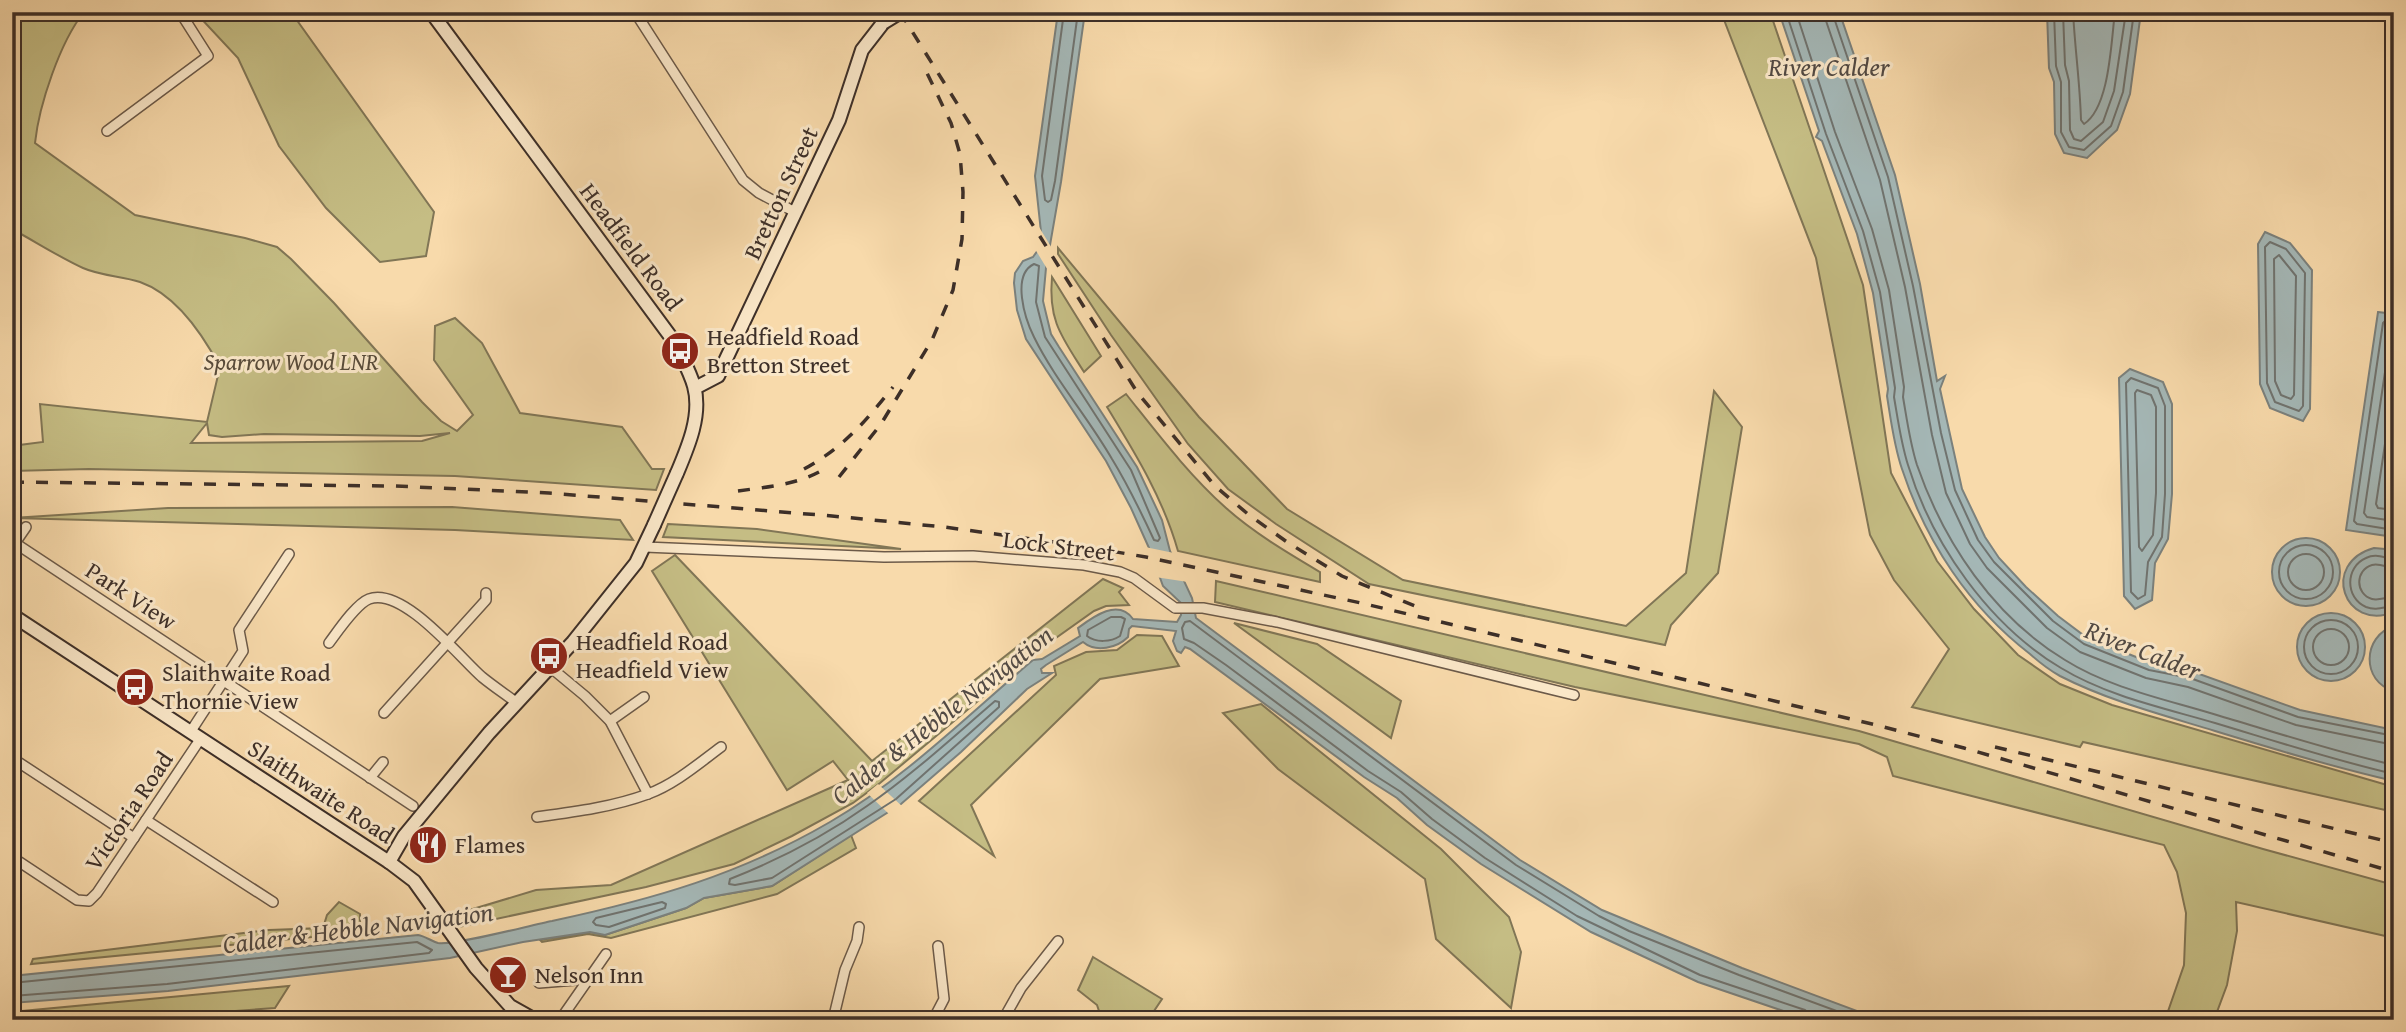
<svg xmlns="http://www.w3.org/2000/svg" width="2406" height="1032" viewBox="0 0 2406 1032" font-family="'Gentium Book Plus',serif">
  <rect width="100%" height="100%" fill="#f8daab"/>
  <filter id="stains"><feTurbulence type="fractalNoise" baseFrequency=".00286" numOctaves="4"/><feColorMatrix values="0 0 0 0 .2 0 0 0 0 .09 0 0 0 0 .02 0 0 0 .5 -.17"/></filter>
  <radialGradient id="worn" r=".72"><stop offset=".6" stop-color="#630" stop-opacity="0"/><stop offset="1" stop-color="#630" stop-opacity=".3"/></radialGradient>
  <g fill="#c5bd84" stroke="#817656" stroke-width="2" fill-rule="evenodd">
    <path d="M12 12H84C60 42 39 105 35 143L135 215 245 238 277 247 291 259 334 303 422 402 441 421 457 431 473 415 434 360 435 326 455 318 482 343 520 413 622 427 652 469H664L656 490 455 476 89 469 12 471V446L43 442 40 404 207 422 220 367C203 335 177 295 140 282 122 276 101 276 83 268 59 257 36 242 12 229ZM207 423 209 435 222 437 264 434 420 436 450 433 422 441 191 443Z"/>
    <path d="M195 12H291L434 212 426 256 380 262 326 208 279 146 238 58Z"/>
    <path d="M1721 12H1770L1863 285 1891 473 1937 561 1974 609 2018 655 2060 684 2112 705 2394 787V812L2083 742 2080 747 1912 707 1949 649 1894 580 1870 535 1816 258Z"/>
    <path d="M1058 248 1199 417 1287 509 1403 580 1626 626 1686 573 1714 391 1742 427 1718 573 1671 625 1665 645 1369 584 1276 524 1228 489 1188 444 1111 335 1058 254Z"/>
    <path d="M1052 277 1101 356 1084 372C1062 337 1048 321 1052 277Z"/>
    <path d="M1126 394C1158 434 1188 474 1226 508 1254 533 1288 553 1320 572V582L1178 551C1163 498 1135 453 1107 407Z"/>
    <path d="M452 507 620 520 633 540 455 530 12 518 168 508Z"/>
    <path d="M668 524 757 529 901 549 663 537Z"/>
    <path d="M675 555 872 761 1103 579 1123 588 1119 592 1129 605 1106 606 1094 611 1039 650 880 783 853 803 792 836 734 864 646 887 458 927 453 915 536 890 611 885 848 780 833 761 787 790 652 571Z"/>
    <path d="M1216 581 1859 731 2263 849 2394 885V938L2236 902 2237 931 2227 985 2214 1020H2165L2184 965 2186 913 2177 872 2164 845 1893 776 1887 757 1859 744 1575 687 1215 602Z"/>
    <path d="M1234 623 1317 644 1401 701 1391 738Z"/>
    <path d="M1137 635 1162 636 1179 666 1100 679 971 805 994 856 919 801 1056 675 1054 666 1086 652 1117 650Z"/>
    <path d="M1261 704 1441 849 1509 917 1521 952 1511 1008 1436 939 1425 879 1278 769 1223 713Z"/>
    <path d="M851 835 856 848 777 894 611 938 588 934 542 942 540 940 590 932 605 935 686 908 704 898 772 886Z"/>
    <path d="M339 902 360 914V925C343 929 328 935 312 937L31 964 33 959 269 930 323 928 327 915Z"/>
    <path d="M1093 957 1162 999 1148 1020H1102L1097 1005 1078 990Z"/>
    <path d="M289 986 275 1008 111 1020H12V1012Z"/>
  </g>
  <g fill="#a4b7b6" stroke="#7b817d" stroke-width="2">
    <path d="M1058 12H1085L1061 182 1046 268 1043 301 1051 334 1059 347 1137 467 1162 520 1170 551 1192 598 1196 618 1520 860 1602 910 1742 968 1881 1020H1810L1698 982 1591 932 1481 864 1427 825 1397 798 1364 777 1190 649 1185 647 1181 653 1177 651 1173 641 1176 631 1132 626 1129 629 1128 637C1117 648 1096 653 1083 642L1046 665 1041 669 1042 673H1052L1027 689 961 752 901 804 772 886 704 898 686 908 605 935 590 932 523 942 450 958 280 978 168 991 12 1003V976L418 935C425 936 431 941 438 943 453 946 531 925 552 921 654 899 739 875 830 822 904 779 968 715 1033 660L1042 659 1080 636 1078 628C1093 617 1118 598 1133 619L1177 622 1181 615V603L1163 586 1149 548 1131 508 1106 461 1026 339 1017 310 1014 283 1015 273 1023 261 1033 257 1038 250 1041 232 1035 176Z"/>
    <path d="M1779 12H1838L1842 20 1895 175 1920 284 1937 381 1945 376 1940 389 1962 489 1985 537 1999 558 2026 587 2058 616 2086 637 2151 663 2191 671 2300 710 2394 730V781C2333 767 2274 749 2215 731 2163 715 2109 701 2060 676 2049 670 2039 662 2030 654 1969 607 1926 542 1902 469 1894 446 1891 421 1887 396L1888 389 1873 293 1857 234 1822 141 1816 137 1819 131Z"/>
    <path d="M2047 12H2141L2130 94 2117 130 2087 158 2064 153 2055 134 2054 82 2049 68Z"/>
    <path d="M2265 232 2290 243 2312 270 2310 409 2303 421 2270 408 2260 384 2258 244Z"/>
    <path d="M2378 312 2394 314V537L2346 530Z"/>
    <path d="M2130 369 2163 382 2172 404V494L2168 539 2155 563 2152 600 2135 609 2124 596 2119 378Z"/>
    <circle cx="2306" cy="572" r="34"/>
    <path d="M2374 548 2385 549 2394 553V612C2344 632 2320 563 2374 548Z"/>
    <circle cx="2331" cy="647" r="34"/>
    <path d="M2394 626V691C2361 682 2362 636 2394 626Z"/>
  </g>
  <g fill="#f8daab">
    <path d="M1039 227 1053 250 1049 272 1035 249Z"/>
    <path d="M1145 547 1174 553 1188 582 1155 577Z"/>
    <path d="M878 784 903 807 890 815 867 793Z"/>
  </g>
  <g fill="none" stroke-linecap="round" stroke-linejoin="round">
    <g stroke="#70736f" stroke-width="2">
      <path d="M1064 12 1042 176 1045 200 1048 202 1051 200 1055 181 1078 12"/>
      <path d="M1786 12 1826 134 1863 231 1880 292 1895 388 1894 397C1898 420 1901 443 1908 465 1932 544 1989 625 2061 668 2107 696 2164 708 2215 723 2275 741 2333 760 2394 774"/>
      <path d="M1796 12 1835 132 1872 229 1889 290 1904 387 1903 397C1907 420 1910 443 1917 465 1944 543 1994 617 2065 660 2111 689 2169 700 2220 716 2278 733 2335 752 2394 765"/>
      <path d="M1823 12 1880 180 1905 287 1932 435 1946 493 1970 544 1987 568 2047 628 2080 652 2146 678 2188 687 2296 725 2394 745"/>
      <path d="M1832 12 1888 177 1913 286 1941 433 1955 490 1978 540 1994 562 2053 621 2084 644 2149 670 2190 678 2298 717 2394 736"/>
      <path d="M2054 12 2056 66 2061 82V132L2069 147 2084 150 2111 126 2123 92 2134 12"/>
      <path d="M2063 12 2065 65 2069 81 2070 130 2074 139 2081 141 2103 122 2114 91 2126 12"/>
      <path d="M2073 12C2075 49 2080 84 2081 120L2084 124C2110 107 2111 41 2115 12"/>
      <path d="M2270 242 2286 249 2305 273 2303 406 2299 411 2275 402 2267 383 2265 247Z"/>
      <path d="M2279 255 2296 276 2294 395 2291 399 2281 395 2275 381 2274 259Z"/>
      <path d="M1034 264 1039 266 1036 302 1045 337 1131 470 1160 538 1158 541 1154 540C1141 512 1128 485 1112 459 1088 417 1055 380 1034 337 1025 319 1011 275 1034 264Z"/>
      <path d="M2394 320H2386L2383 323 2354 521 2357 524 2394 530"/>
      <path d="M2394 329 2391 332 2364 513 2367 517 2394 521"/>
      <path d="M2131 378 2158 388 2165 406V494L2162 537 2148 562 2145 595 2138 599 2131 592 2126 383Z"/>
      <path d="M2394 384 2376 504 2378 508 2394 510"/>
      <path d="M2137 390 2151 395 2156 407V493L2153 535 2142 551 2139 547 2135 393Z"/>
      <circle cx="2306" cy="572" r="27"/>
      <circle cx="2306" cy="572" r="18"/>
      <path d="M2394 559C2384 558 2376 553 2366 558 2345 567 2345 598 2366 607 2376 611 2384 607 2394 606"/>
      <path d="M2394 568C2386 567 2379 563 2372 565 2355 570 2355 594 2372 599 2379 601 2386 597 2394 597"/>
      <path d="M1111 617H1121L1125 619 1120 636C1111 642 1096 643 1087 636L1088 630Z"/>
      <circle cx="2331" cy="647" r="27"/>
      <circle cx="2331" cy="647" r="18"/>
      <path d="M995 701 999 702V707L896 799 772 878 735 885 729 884 730 879C778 860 825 836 867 806 912 775 953 737 995 701Z"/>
      <path d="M662 902 666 904 665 908 609 927 596 925 593 922 596 918Z"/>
      <path d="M12 983 417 942 432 950 429 953 167 984 12 996"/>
      <path d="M1810 1020 1809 1014 1805 1010 1700 975 1577 916 1485 858 1432 819 1401 792 1368 771 1226 665 1194 643 1184 639 1182 628 1185 622 1190 621 1516 865 1599 916 1629 931 1739 975 1861 1020"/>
    </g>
    <defs>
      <g id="street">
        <path d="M635 12 743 180 759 193 795 212"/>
        <path d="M107 131 208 56 180 12"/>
        <path d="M15 543 413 806"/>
        <path d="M13 546 26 527"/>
        <path d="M645 547 884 557 973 556 1084 565 1120 572 1134 578 1175 608H1203L1277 622 1574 695"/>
        <path d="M329 643C338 631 356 604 369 599 403 586 460 658 482 677 493 686 505 694 517 703"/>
        <path d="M550 667 585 696 610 721 648 794"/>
        <path d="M384 713 486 600V593"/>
        <path d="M610 721 644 697"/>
        <path d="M191 731 243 651 239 630 289 554"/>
        <path d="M12 758 134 838"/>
        <path d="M370 778 383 762"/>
        <path d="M537 817C574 812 613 807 648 794 675 784 698 764 721 747"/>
        <path d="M146 820 273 902"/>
        <path d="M12 857 77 900 89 901 97 893 201 738"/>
        <path d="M539 983 588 979"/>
        <path d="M503 1020 516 1009"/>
        <path d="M560 1020 606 954"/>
        <path d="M833 1020 845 970 857 941 859 927"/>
        <path d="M933 1020 944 999 938 946"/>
        <path d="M1003 1020 1021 988 1058 941"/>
      </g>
      <g id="secondary">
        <path d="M431 12 676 344C682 358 690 372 694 386 702 415 688 447 677 473"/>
        <path d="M695 388 718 376 839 120 862 50 883 23"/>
        <path d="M12 615 389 862 414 881 476 968 510 1006 535 1020"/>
        <path d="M389 862 404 836 489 733 573 642 636 563 654 525"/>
      </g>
    </defs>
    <use href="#street" stroke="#6c5a49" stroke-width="12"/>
    <use href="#secondary" stroke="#3d2f28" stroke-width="16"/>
    <use href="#street" stroke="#fae7c8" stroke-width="9"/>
    <use href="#secondary" stroke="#fae7c8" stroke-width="12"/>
    <g stroke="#3d2f28" stroke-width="3.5" stroke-dasharray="12 12" stroke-linecap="butt">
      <path d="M900 12 1137 392 1215 486 1249 515 1287 542 1342 576 1415 606"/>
      <path d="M804 469C844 447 865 422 893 387"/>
      <path d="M839 477 881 424 932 340 953 290 962 239 963 192 960 154 951 123 927 73"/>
      <path d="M12 482 395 486 549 493 832 516 944 527 1069 544 1146 557 1361 603 1876 725 1964 748 2394 872"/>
      <path d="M738 491C766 487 794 485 819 472"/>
      <path d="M1995 747 2394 843"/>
    </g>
    <defs>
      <g id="secondary-bridge">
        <path d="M883 23 901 12"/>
        <path d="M654 525 677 473"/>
      </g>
    </defs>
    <use href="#secondary-bridge" stroke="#3d2f28" stroke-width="16" stroke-linecap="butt"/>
    <use href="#secondary-bridge" stroke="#fae7c8" stroke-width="12"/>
  </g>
  <defs>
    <symbol id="bus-disc" viewBox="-11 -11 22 22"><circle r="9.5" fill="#8f2418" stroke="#fae7c8"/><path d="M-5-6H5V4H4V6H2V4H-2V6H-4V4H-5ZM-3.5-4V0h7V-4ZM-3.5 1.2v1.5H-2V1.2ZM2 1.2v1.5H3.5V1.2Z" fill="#fff"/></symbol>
    <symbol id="restaurant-disc" viewBox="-11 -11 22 22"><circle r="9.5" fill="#8f2418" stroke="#fae7c8"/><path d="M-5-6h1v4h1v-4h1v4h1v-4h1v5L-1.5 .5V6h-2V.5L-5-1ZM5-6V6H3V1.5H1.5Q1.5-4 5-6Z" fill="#fff"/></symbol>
    <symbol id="bar-disc" viewBox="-11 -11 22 22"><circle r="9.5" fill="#8f2418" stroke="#fae7c8"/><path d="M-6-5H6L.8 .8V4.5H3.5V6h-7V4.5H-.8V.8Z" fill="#fff"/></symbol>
  </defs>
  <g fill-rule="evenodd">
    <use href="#bus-disc" x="658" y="329" width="44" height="44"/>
    <use href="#bus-disc" x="527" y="634" width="44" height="44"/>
    <use href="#bus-disc" x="113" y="665" width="44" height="44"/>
    <use href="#restaurant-disc" x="406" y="823" width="44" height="44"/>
    <use href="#bar-disc" x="486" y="953" width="44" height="44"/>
  </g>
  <g text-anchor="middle" stroke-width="6" stroke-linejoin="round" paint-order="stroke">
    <g font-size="24" fill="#3d2f28" stroke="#fae7c8">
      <text transform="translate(781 193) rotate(-65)" y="8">Bretton Street</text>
      <text transform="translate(631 247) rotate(53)" y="8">Headfield Road</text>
      <text transform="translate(1059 546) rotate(7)" y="8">Lock Street</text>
      <text transform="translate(131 596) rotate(33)" y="8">Park View</text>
      <text transform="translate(321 792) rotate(33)" y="8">Slaithwaite Road</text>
      <text transform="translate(129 811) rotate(-56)" y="8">Victoria Road</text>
    </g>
    <g font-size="24" fill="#3d2f28" stroke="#fae7c8" text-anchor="start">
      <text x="707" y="345">Headfield Road<tspan x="707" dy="28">Bretton Street</tspan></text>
      <text x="576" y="650">Headfield Road<tspan x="576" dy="28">Headfield View</tspan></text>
      <text x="162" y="681">Slaithwaite Road<tspan x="162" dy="28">Thornie View</tspan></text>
      <text x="455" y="853">Flames</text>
      <text x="535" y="983">Nelson Inn</text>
    </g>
    <g font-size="24" font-style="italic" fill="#584b3a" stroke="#fae7c8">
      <text x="291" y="370">Sparrow Wood LNR</text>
    </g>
    <g font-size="26" font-style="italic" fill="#524a44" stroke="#fae7c8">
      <text x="1829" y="76">River Calder</text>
      <text transform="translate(2143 650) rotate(21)" y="9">River Calder</text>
      <text transform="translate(942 715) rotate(-38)" y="9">Calder &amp; Hebble Navigation</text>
      <text transform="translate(358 928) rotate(-7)" y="9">Calder &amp; Hebble Navigation</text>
    </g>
  </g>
  <rect width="2406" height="1032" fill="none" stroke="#f8daab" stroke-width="42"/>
  <rect x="14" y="14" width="2378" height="1004" fill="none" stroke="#3d2f28" stroke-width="3.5"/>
  <rect x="21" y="21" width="2364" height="990" fill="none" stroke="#3d2f28" stroke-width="2"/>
  <rect width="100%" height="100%" filter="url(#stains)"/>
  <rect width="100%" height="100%" fill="url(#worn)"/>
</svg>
